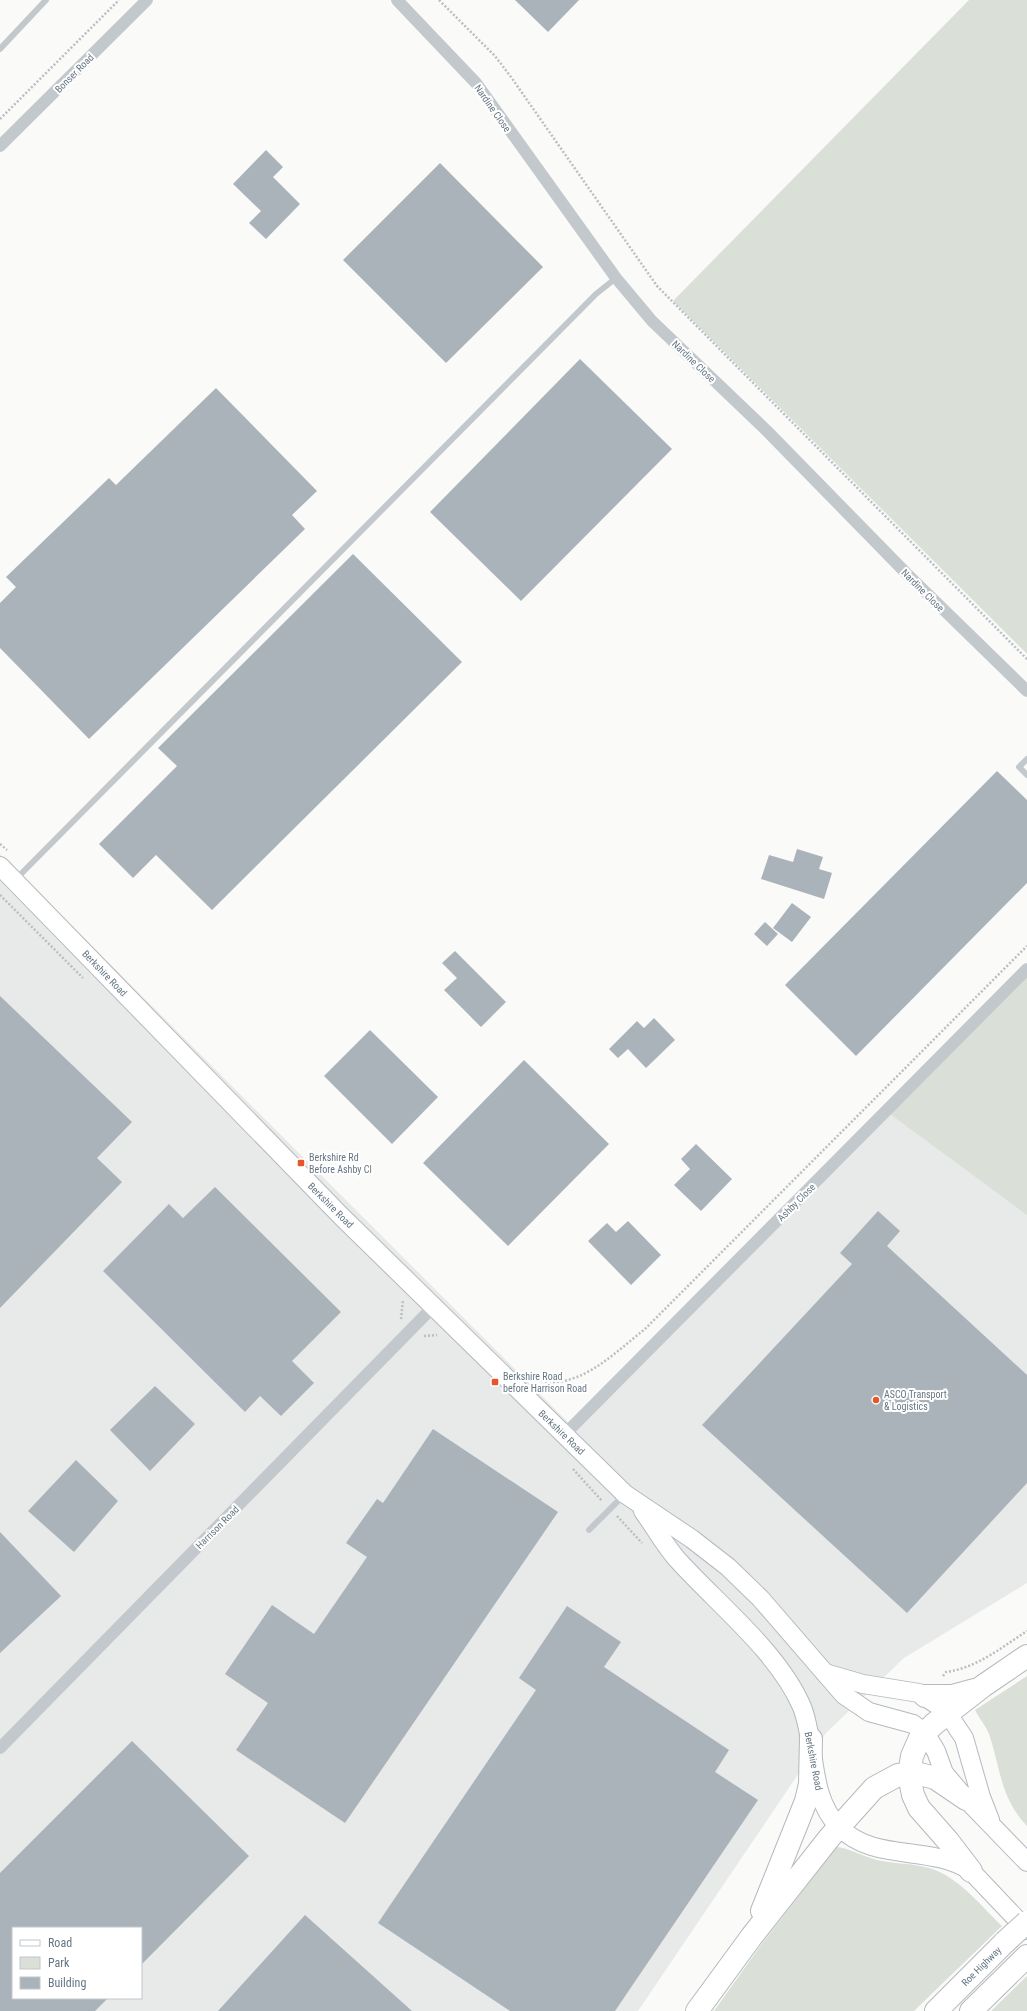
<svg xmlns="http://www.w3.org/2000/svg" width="1027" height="2011" viewBox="0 0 1027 2011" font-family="'Roboto Condensed',sans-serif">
  <rect width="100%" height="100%" fill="#fafaf8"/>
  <path fill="#e8e9e9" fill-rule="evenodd" d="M0 854 572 1426 886 1109 1027 1214V1583L904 1658 826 1733 638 2011H0ZM13 1928H141V1998H13Z"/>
  <g fill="#dadfd7">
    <path d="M969 0H1027V654L673 301Z"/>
    <path d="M1027 969V1215L886 1111Z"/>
    <path d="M1027 1676V1826C1000 1797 1001 1770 989 1734 986 1726 979 1718 975 1710Z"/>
    <path d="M837 1847C849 1848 864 1857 877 1860 894 1864 912 1863 929 1868 958 1876 981 1906 1002 1926L914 2011H714L761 1945Z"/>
    <path d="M1027 1976V2011H991Z"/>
  </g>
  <g fill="#aab3b9">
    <path d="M515 0H579L548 32Z"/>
    <path d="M266 150 283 167 273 177 300 204 266 239 249 223 261 211 233 184Z"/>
    <path d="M440 163 543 267 446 363 343 260Z"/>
    <path d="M580 359 672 449 521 601 430 512Z"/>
    <path d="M216 388 317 491 292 515 305 529 89 739 0 648V603L16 587 6 577 109 478 116 485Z"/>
    <path d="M353 554 462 662 212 910 156 855 133 878 99 844 177 766 158 748Z"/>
    <path d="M997 771 1027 800V883L856 1056 785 985Z"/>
    <path d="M797 849 823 857 819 869 832 873 824 899 761 879 769 855 793 862Z"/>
    <path d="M792 903 811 917 792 942 773 928Z"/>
    <path d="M765 922 778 934 767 946 754 934Z"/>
    <path d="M455 951 506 1002 481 1027 444 990 457 978 442 963Z"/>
    <path d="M0 996 132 1122 97 1158 122 1182 0 1308Z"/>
    <path d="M654 1018 675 1040 646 1068 628 1049 618 1058 609 1049 637 1021 644 1028Z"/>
    <path d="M370 1030 438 1097 392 1144 324 1076Z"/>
    <path d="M524 1060 609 1144 508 1246 423 1163Z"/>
    <path d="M696 1144 732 1179 701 1211 674 1185 690 1169 681 1159Z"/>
    <path d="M215 1187 341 1312 292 1361 314 1383 281 1416 260 1396 245 1412 103 1271 169 1204 183 1218Z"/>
    <path d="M878 1211 900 1231 887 1246 1027 1375V1483L907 1613 702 1425 852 1264 840 1253Z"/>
    <path d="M628 1221 661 1255 631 1285 588 1241 607 1223 616 1232Z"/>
    <path d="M155 1386 195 1424 150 1471 110 1430Z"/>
    <path d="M433 1429 558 1512 345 1823 236 1750 268 1703 225 1674 272 1605 314 1634 367 1557 346 1543 377 1499 383 1503Z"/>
    <path d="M76 1460 118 1501 74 1552 28 1511Z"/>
    <path d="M0 1532 61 1596 0 1653Z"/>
    <path d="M567 1606 621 1642 604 1667 729 1750 715 1772 758 1800 615 2011H510L378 1923 536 1690 519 1678Z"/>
    <path d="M132 1741 249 1856 141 1965V1928H13V1998H108L95 2011H0V1873Z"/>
    <path d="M305 1915 412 2011H218Z"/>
  </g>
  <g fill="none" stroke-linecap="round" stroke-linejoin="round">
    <defs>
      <g id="secondary">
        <path d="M0 866 342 1217 625 1494 692 1539 728 1567 760 1598 844 1695 869 1712 913 1724 925 1733 936 1751 944 1773 966 1799 1027 1862"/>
        <path d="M643 1511C654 1526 664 1544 676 1558 716 1603 778 1651 802 1707 817 1745 808 1796 839 1827 875 1863 930 1844 971 1871L1027 1930"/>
        <path d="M825 1673 863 1684 919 1693 939 1706 948 1714 964 1738 981 1797 990 1820"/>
      </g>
      <g id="highway">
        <path d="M925 1696H952L974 1690"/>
        <path d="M971 1871 948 1841 919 1808 913 1795 909 1775 912 1756 920 1738 934 1724 983 1686 1027 1656"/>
        <path d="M762 1911 806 1801 810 1784 811 1739"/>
        <path d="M697 2011 752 1936 830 1837 874 1788 898 1775 916 1773 935 1778 966 1799"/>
        <path d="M936 2011 1005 1942"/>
        <path d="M971 2011 1027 1956"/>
      </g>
    </defs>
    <use href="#secondary" stroke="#b3babf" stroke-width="20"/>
    <use href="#highway" stroke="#b4b9bd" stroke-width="24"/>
    <g stroke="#bbbfc2" stroke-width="2.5" stroke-dasharray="2 2" stroke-linecap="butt">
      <path d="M439 0 495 56 511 77 657 286 1027 659"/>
      <path d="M0 119 119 0"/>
      <path d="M0 844 7 850"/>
      <path d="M0 895 83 978"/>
      <path d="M401 1319 403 1300"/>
      <path d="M424 1336 437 1335"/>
      <path d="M530 1376C572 1398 614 1353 645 1329L1027 946"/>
      <path d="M573 1469 602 1501"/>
      <path d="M617 1516 642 1543"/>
      <path d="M943 1676 946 1672C977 1668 1002 1647 1027 1631"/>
    </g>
    <g stroke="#c3c8cc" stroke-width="6">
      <path d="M0 49 46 0"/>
      <path d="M1027 759 1019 767 1027 775"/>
      <path d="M15 880 596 294 616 278"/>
      <path d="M589 1530 624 1495"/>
    </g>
    <g stroke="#c3c8cc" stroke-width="12">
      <path d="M397 0 476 83 616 278 652 321 767 431 907 574 1027 691"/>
      <path d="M0 146 147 0"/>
      <path d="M565 1434 1027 969"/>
      <path d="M0 1748 434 1306"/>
    </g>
    <use href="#secondary" stroke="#fff" stroke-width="18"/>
    <use href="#highway" stroke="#fff" stroke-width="22"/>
    <defs>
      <path id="highway-bridge" d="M1005 1942 1027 1922"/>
    </defs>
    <use href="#highway-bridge" stroke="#b4b9bd" stroke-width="24" stroke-linecap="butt"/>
    <use href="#highway-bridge" stroke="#fff" stroke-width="22"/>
  </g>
  <g fill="#e4572e" stroke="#fff" stroke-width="1.5">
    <rect x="297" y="1159" width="8" height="8" rx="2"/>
    <rect x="491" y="1378" width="8" height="8" rx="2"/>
    <circle cx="876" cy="1400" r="4"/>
  </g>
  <g text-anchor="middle" stroke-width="4" stroke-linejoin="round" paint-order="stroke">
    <g font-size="10" fill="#657683" stroke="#fff">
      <text transform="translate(74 73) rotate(-45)" y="4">Bonser Road</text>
      <text transform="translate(493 108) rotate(55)" y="4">Nardine Close</text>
      <text transform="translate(694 361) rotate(44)" y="4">Nardine Close</text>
      <text transform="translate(923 590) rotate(45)" y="4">Nardine Close</text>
      <text transform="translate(105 973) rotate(46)" y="4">Berkshire Road</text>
      <text transform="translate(796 1202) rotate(-45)" y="4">Ashby Close</text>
      <text transform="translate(331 1205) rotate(45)" y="4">Berkshire Road</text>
      <text transform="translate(562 1432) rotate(44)" y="4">Berkshire Road</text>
      <text transform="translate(217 1527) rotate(-45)" y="4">Harrison Road</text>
      <text transform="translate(814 1761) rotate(79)" y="4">Berkshire Road</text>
      <text transform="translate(981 1966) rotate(-45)" y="4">Roe Highway</text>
    </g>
    <g font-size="10" fill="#657683" stroke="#fff" text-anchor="start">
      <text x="309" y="1161">Berkshire Rd<tspan x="309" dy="12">Before Ashby Cl</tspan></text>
      <text x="503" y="1380">Berkshire Road<tspan x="503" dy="12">before Harrison Road</tspan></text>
      <text x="884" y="1398">ASCO Transport<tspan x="884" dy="12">&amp; Logistics</tspan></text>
    </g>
  </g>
  <rect x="12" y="1927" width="130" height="72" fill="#ffffff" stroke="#c1c8cd"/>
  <rect x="20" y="1940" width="20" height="6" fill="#ffffff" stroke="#c1c8cd"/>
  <text x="48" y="1947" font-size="12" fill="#657683">Road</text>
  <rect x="20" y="1957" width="20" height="12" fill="#dadfd7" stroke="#c1c8cd"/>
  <text x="48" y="1967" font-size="12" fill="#657683">Park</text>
  <rect x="20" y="1977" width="20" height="12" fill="#aab3b9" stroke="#c1c8cd"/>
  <text x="48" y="1987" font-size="12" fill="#657683">Building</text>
</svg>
